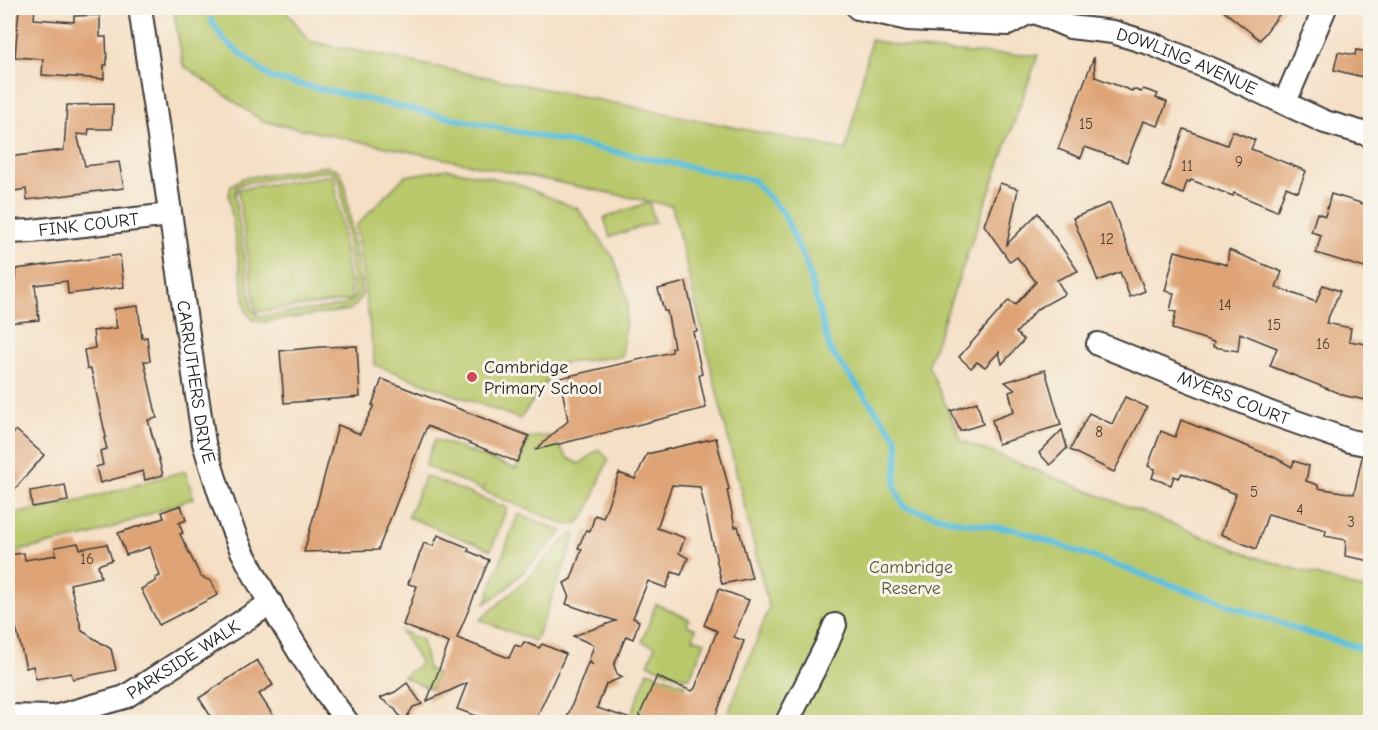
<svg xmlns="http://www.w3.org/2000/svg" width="1378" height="730" viewBox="0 0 1378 730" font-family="'Comic Neue',sans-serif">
  <rect width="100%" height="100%" fill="#f7f3e8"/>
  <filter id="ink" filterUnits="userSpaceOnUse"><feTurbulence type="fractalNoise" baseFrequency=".0167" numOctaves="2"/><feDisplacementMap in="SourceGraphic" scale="12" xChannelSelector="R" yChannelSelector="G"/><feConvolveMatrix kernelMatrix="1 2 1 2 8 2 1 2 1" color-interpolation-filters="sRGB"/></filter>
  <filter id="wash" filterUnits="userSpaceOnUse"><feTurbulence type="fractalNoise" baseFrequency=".008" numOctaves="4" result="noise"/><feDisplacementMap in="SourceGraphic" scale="24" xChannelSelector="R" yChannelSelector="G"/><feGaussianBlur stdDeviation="1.35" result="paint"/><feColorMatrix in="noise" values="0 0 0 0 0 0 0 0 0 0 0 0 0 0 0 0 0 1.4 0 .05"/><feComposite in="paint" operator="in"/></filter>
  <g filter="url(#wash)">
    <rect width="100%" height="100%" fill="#f5dfc5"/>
    <g fill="#b8c86b" stroke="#6a7244" stroke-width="1.5" fill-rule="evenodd">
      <path d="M173 8H284L309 41 846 150 871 40C926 54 982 53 1038 55L928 365 962 441 1258 558 1370 591V722H725L769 608 672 206 262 121 183 65Z"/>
      <path d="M327 166 339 170 344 180 362 295 357 304 349 310 263 322 253 320 246 311 229 196 231 185 243 178ZM327 171 334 172 340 180 355 297 346 305 264 316 257 315 252 309 235 196 236 187 244 183Z"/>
      <path d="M447 169 513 182 578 209 614 258 628 300 622 356 559 364 520 419 375 365 356 226 405 176Z"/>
      <path d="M334 175 352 300 256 312 238 189Z"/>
      <path d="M649 202 655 222 610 237 604 218Z"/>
      <path d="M551 436 568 458 579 464 599 449 609 460C598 477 594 504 583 518 579 523 572 525 566 525L483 491 486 483 483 490 425 466 435 439 516 469 530 437Z"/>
      <path d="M185 471 194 498 92 535 8 553V515L83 500Z"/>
      <path d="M425 476 507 508 491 550 408 517Z"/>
      <path d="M518 514 563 531 508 587 485 604Z"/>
      <path d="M571 534 576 535 535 641 480 620 527 579Z"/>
      <path d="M656 604 689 619 687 625 696 629 693 638 705 642 690 677 684 678 648 664 655 646 642 642Z"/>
      <path d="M401 631 422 640 428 669 437 674 431 689 403 677 421 663Z"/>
      <path d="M648 671 685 685 670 722H642L630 718Z"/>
    </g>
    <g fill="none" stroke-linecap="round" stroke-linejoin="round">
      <path stroke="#5dc0dc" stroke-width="6" d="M211 20 224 40 271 78 456 119 753 180 783 212 807 266 830 350 896 437 898 447 895 487 904 507 955 521 1017 530 1299 630 1370 651"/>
    </g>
    <g id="blocks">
      <g fill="#dea375">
        <path d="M19 8H35L34 19 74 22V16L100 15V37H106L107 65H104V79L42 75 43 59 15 57Z"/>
        <path d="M1220 8H1284L1260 40Z"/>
        <path d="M1356 50 1371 52V79L1334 70 1338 52 1355 55Z"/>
        <path d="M1094 57 1095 77 1132 91 1133 89 1141 92 1143 89 1158 94 1156 98 1167 102 1158 126 1143 121 1127 162 1085 147 1081 158 1058 149Z"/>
        <path d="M113 104 112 129H89L88 135 77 134 85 166 119 162 124 188 27 200 26 189 8 192V157L64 150 67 105Z"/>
        <path d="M1184 129 1227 145 1232 131 1255 140 1251 149 1306 171 1298 192 1286 187 1277 211 1234 193 1233 196 1191 180 1190 182 1187 181 1183 194 1163 186Z"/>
        <path d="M1000 183 1018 189 1007 244 1038 213 1078 271 1057 280 1065 294 1037 309 1016 333 1024 340 1002 364 999 352 985 367 977 362 971 368 959 357 1009 300 1015 305 1036 282 1017 257 1010 262 984 225Z"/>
        <path d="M1331 194 1371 206V270L1316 253 1321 235 1311 232 1317 213 1325 216Z"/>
        <path d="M1110 203 1145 291 1130 297 1120 272 1098 281 1073 218Z"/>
        <path d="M1229 250 1282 272 1276 287 1316 302 1323 285 1340 291 1326 323 1351 328 1349 341 1371 345V401L1346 396 1270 366 1277 348 1240 333 1238 351 1213 347 1214 342 1172 329 1176 312 1170 311 1174 293 1165 291 1175 251 1227 265Z"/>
        <path d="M120 255 124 287 68 294 67 281 35 285 39 320 8 323V281L15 280 16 269Z"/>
        <path d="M686 282 697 331 693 332 702 374 699 375 706 408 535 450 568 421 560 378 672 352V348L674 347 667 311H664L658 289Z"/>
        <path d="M138 306 142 338 147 337 150 361H144L157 418 148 420 163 475 145 480 143 471 100 483 96 467 103 465 100 451 107 449 104 438 106 437 91 369H87L84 350 95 348 93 331 117 328 114 309Z"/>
        <path d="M357 346 360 397 284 403 280 351 321 347Z"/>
        <path d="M1045 370 1061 425 998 444 992 420 1014 412 1009 392 1015 390 1005 382Z"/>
        <path d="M382 379 529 436 517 462 427 426 378 550 304 552 338 425 360 434 374 405H372Z"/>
        <path d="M1125 397 1147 407 1114 472 1070 450 1089 413 1112 424Z"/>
        <path d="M977 402 983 424 960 431 951 411Z"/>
        <path d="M1181 420 1274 457 1292 467 1294 461 1309 466 1306 481 1318 485V488L1354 494 1362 457 1371 458V561L1345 556 1346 540 1325 536 1326 530 1268 514 1256 549 1221 534 1236 494 1182 473 1179 478 1174 476 1171 485 1152 478 1155 469 1148 466 1161 431 1175 437Z"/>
        <path d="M16 430 44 455 8 497V440Z"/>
        <path d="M1062 430 1067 448 1050 465 1039 453Z"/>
        <path d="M716 438 729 489 727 490 735 527 738 526 752 578 722 584 700 487 672 485 657 528 685 538 679 553 688 558 681 575 672 572 666 588 648 581 633 618 639 621 633 639 626 636 614 665 617 674 623 677 606 684 597 708 631 719V723H565L588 663 592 664 589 660 594 645 573 636 616 621 566 604 569 595 564 583 571 579 582 549 578 548 586 530 590 531 595 515 603 518 619 473 635 479 647 454Z"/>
        <path d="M65 485 68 501 32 507 30 491Z"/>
        <path d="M181 505 186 520 179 523 183 533 180 534 201 577 211 581 218 595 159 625 141 589 156 581 155 578 160 576 150 547 126 555 118 533 164 518 162 512Z"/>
        <path d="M438 535 469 548 468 551 489 560 457 638 509 658 515 645 521 647 524 642 539 648 542 644 566 654 534 723H484L485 719 457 709 467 683 427 701 449 643 403 625 417 586 408 584 424 543 433 546Z"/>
        <path d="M78 543 80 549 107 544 112 560 98 565 101 577 70 584 82 631 111 649 116 670 73 679 71 673 36 679 33 666 26 668 14 619 8 620V555L24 553 25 560 56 555 55 547Z"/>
        <path d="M719 589 749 600 734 637 744 641 713 723H659L639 716 657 676 668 682 692 691 695 688 717 631 704 625Z"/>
        <path d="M257 660 273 685 259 694 278 723H215L199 698Z"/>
        <path d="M407 683 422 704 413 707 404 722 394 708 380 698 395 692Z"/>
      </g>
    </g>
  </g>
  <g filter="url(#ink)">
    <use href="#blocks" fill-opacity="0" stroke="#3d3935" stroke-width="1.5"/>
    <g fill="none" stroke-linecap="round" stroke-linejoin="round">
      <defs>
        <g id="minor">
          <path id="s1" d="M140 8 204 443C215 479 226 516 242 551 272 610 308 669 347 722"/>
          <path id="s2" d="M858 8 908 19 1008 24 1026 14 1035 12 1070 27 1113 32 1152 44 1218 72 1325 122 1370 135"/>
          <path d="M1285 102 1325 8"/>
          <path id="s3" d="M8 232 32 231 170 215"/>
          <path id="s4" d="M1098 344 1273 414 1350 441 1370 445"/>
          <path id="s5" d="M9 716 54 717 125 697 271 603"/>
          <path d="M787 722 827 644 835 625"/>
        </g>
      </defs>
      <use href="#minor" stroke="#3d3935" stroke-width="26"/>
      <use href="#minor" stroke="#fff" stroke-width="22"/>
    </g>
  </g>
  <circle fill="#d1495b" stroke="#f7f3e8" stroke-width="2" cx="472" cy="377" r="6"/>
  <g text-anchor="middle" stroke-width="6" stroke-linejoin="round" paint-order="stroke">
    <g font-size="15" fill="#4c3e32">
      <text x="1086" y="129">15</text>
      <text x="1239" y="167">9</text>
      <text x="1187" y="171">11</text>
      <text x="1107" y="244">12</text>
      <text x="1225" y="310">14</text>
      <text x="1274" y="330">15</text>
      <text x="1323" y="349">16</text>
      <text x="1099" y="437">8</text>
      <text x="1254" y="497">5</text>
      <text x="1300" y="515">4</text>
      <text x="1351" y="527">3</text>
      <text x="87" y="564">16</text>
    </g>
    <g font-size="18" fill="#1c1c1c" stroke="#f7f3e8">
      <text dy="6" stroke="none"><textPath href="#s2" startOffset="342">DOWLING AVENUE</textPath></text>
      <text dy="6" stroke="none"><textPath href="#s3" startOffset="81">FINK COURT</textPath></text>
      <text dy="6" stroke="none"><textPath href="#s1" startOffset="378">CARRUTHERS DRIVE</textPath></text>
      <text dy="6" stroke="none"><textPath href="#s4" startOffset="146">MYERS COURT</textPath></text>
      <text dy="6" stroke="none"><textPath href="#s5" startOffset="188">PARKSIDE WALK</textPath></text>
    </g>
    <g font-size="18" fill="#1c1c1c" stroke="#f7f3e8" text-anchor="start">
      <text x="484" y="373">Cambridge<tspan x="484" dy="21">Primary School</tspan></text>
    </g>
    <g font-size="18" fill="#535838" stroke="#f7f3e8">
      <text x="911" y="573">Cambridge<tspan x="911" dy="21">Reserve</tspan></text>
    </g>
  </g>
  <rect width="1378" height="730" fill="none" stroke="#f7f3e8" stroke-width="30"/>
</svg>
